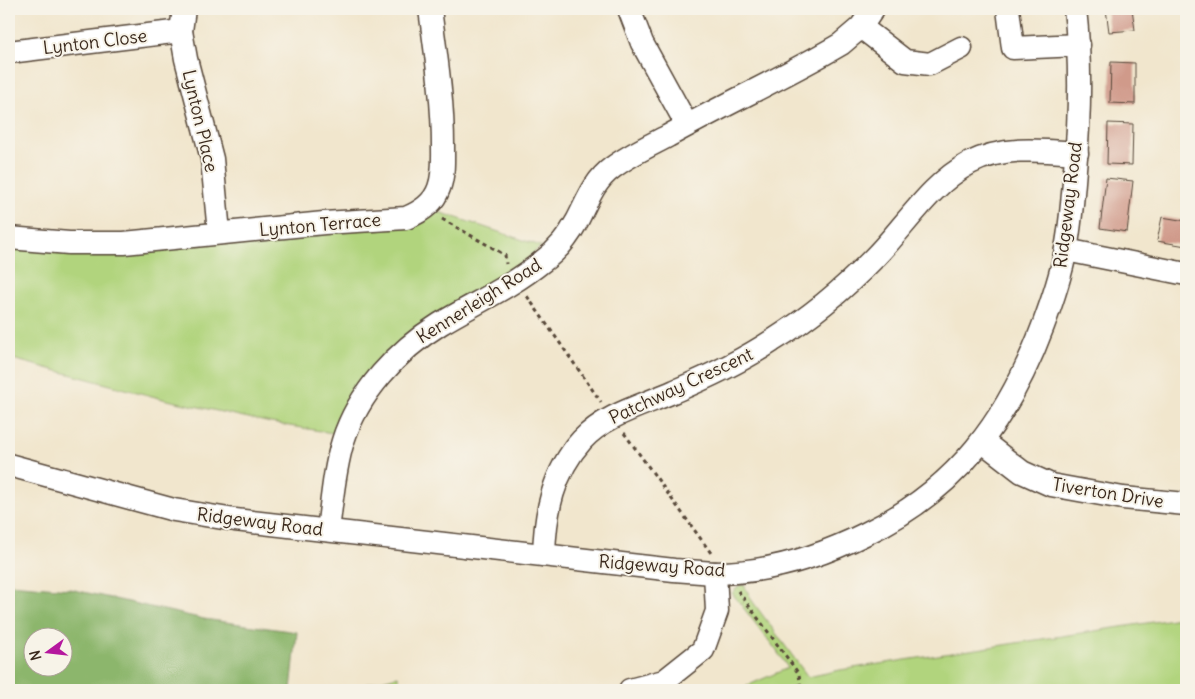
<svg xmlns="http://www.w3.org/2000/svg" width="1195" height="699" viewBox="0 0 1195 699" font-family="Delius,sans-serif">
  <rect width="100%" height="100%" fill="#f7f3e8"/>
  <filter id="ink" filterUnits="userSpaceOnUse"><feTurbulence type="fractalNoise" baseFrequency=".02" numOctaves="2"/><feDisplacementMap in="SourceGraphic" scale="10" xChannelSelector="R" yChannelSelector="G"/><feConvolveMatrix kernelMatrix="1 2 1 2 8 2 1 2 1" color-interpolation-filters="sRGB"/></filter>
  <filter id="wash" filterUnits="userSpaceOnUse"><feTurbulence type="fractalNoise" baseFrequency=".0096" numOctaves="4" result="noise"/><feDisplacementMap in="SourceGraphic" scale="20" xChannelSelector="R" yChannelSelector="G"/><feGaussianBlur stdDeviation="1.12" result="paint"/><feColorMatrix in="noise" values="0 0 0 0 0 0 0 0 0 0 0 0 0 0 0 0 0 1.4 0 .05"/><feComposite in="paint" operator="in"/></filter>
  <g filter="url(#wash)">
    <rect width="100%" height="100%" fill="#f1e6cd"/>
    <g fill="#b1d47d" stroke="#767f4e">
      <path d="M433 210 541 246 523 263 445 313 339 434 271 423 163 399 9 358V245Z"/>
      <path d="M740 585H744L753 602 808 677 840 670 1186 617V690H737L788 668 776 650 732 593Z"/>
      <path d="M398 676 402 690H344Z"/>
    </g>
    <path fill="#8cb66c" stroke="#647045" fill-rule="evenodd" d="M9 584 70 589 204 619 297 632 291 690H9ZM32 636H62V666H32Z"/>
    <g id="blocks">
      <g fill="#d09a8a">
        <path d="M1106 9H1132L1135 30 1109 32Z"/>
        <path d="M1111 62 1135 63V104L1110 103Z"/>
        <path d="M1108 123 1133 124 1132 165 1107 164Z"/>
        <path d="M1106 178 1133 181 1127 232 1100 228Z"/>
        <path d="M1162 217 1186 221V246L1157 241Z"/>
      </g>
    </g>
  </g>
  <g filter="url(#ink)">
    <use href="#blocks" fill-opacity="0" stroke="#564638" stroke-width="1"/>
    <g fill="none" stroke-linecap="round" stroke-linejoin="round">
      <defs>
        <g id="minor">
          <path d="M184 9 181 31 186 59 212 159 219 233"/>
          <path d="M629 9 642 43 687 125"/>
          <path d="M1008 9 1013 48 1079 45"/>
          <path d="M861 27 905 61 930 64 961 48"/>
          <path d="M9 52 181 31"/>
          <path d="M9 238 69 243H124L324 223 406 218C421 212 434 203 439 188 444 175 443 159 443 146 443 100 436 55 430 9"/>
          <path d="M1066 250 1186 274"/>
          <path d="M982 441 1022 472 1051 485 1123 498 1186 504"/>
          <path d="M9 465 174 510 235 520 674 570C687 571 700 572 714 573 766 573 819 557 865 534 957 490 1008 420 1043 326 1052 302 1061 275 1066 249 1071 223 1073 196 1075 169 1080 116 1081 62 1075 9"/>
          <path d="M328 530C332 501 334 470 343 441 358 393 398 350 440 324 475 303 511 287 543 261 557 251 569 236 577 221 587 202 594 181 612 168 629 155 649 146 668 136 725 104 785 77 841 44L861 27 873 9"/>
          <path d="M544 555C545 513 553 472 582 440 606 414 644 405 675 391 708 377 742 361 772 341 809 318 844 289 874 258 906 226 929 185 970 163 1003 146 1040 150 1077 153"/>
          <path d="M630 690 664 681 703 650 717 611 715 573"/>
        </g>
      </defs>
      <use href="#minor" stroke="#564638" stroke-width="25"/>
      <g stroke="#564638" stroke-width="3" stroke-dasharray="4 4" stroke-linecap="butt">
        <path d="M442 219 505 255 506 264"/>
        <path d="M527 296 601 402"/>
        <path d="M624 433 711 553"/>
        <path d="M738 591 799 674 801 690"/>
      </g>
      <use href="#minor" stroke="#fff" stroke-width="22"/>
    </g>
  </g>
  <g text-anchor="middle" stroke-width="4" stroke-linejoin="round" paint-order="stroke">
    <g font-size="18" fill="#3b2a1e" stroke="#f7f3e8">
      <text transform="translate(95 42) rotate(-7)" y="6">Lynton Close</text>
      <text transform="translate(200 121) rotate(77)" y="6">Lynton Place</text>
      <text transform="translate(1068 205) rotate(-83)" y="6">Ridgeway Road</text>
      <text transform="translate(320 225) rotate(-5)" y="6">Lynton Terrace</text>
      <text transform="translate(479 301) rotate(-32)" y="6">Kennerleigh Road</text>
      <text transform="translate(681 386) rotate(-25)" y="6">Patchway Crescent</text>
      <text transform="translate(1108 493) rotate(9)" y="6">Tiverton Drive</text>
      <text transform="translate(260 522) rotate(7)" y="6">Ridgeway Road</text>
      <text transform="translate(662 566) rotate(4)" y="6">Ridgeway Road</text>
    </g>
  </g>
  <rect width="1195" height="699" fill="none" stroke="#f7f3e8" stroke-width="30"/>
  <g transform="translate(48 652) rotate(255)"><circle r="24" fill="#f7f3e8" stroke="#aca397"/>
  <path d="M0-4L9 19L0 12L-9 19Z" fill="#b5179e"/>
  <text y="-8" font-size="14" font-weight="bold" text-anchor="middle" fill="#3b2a1e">N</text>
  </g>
</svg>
